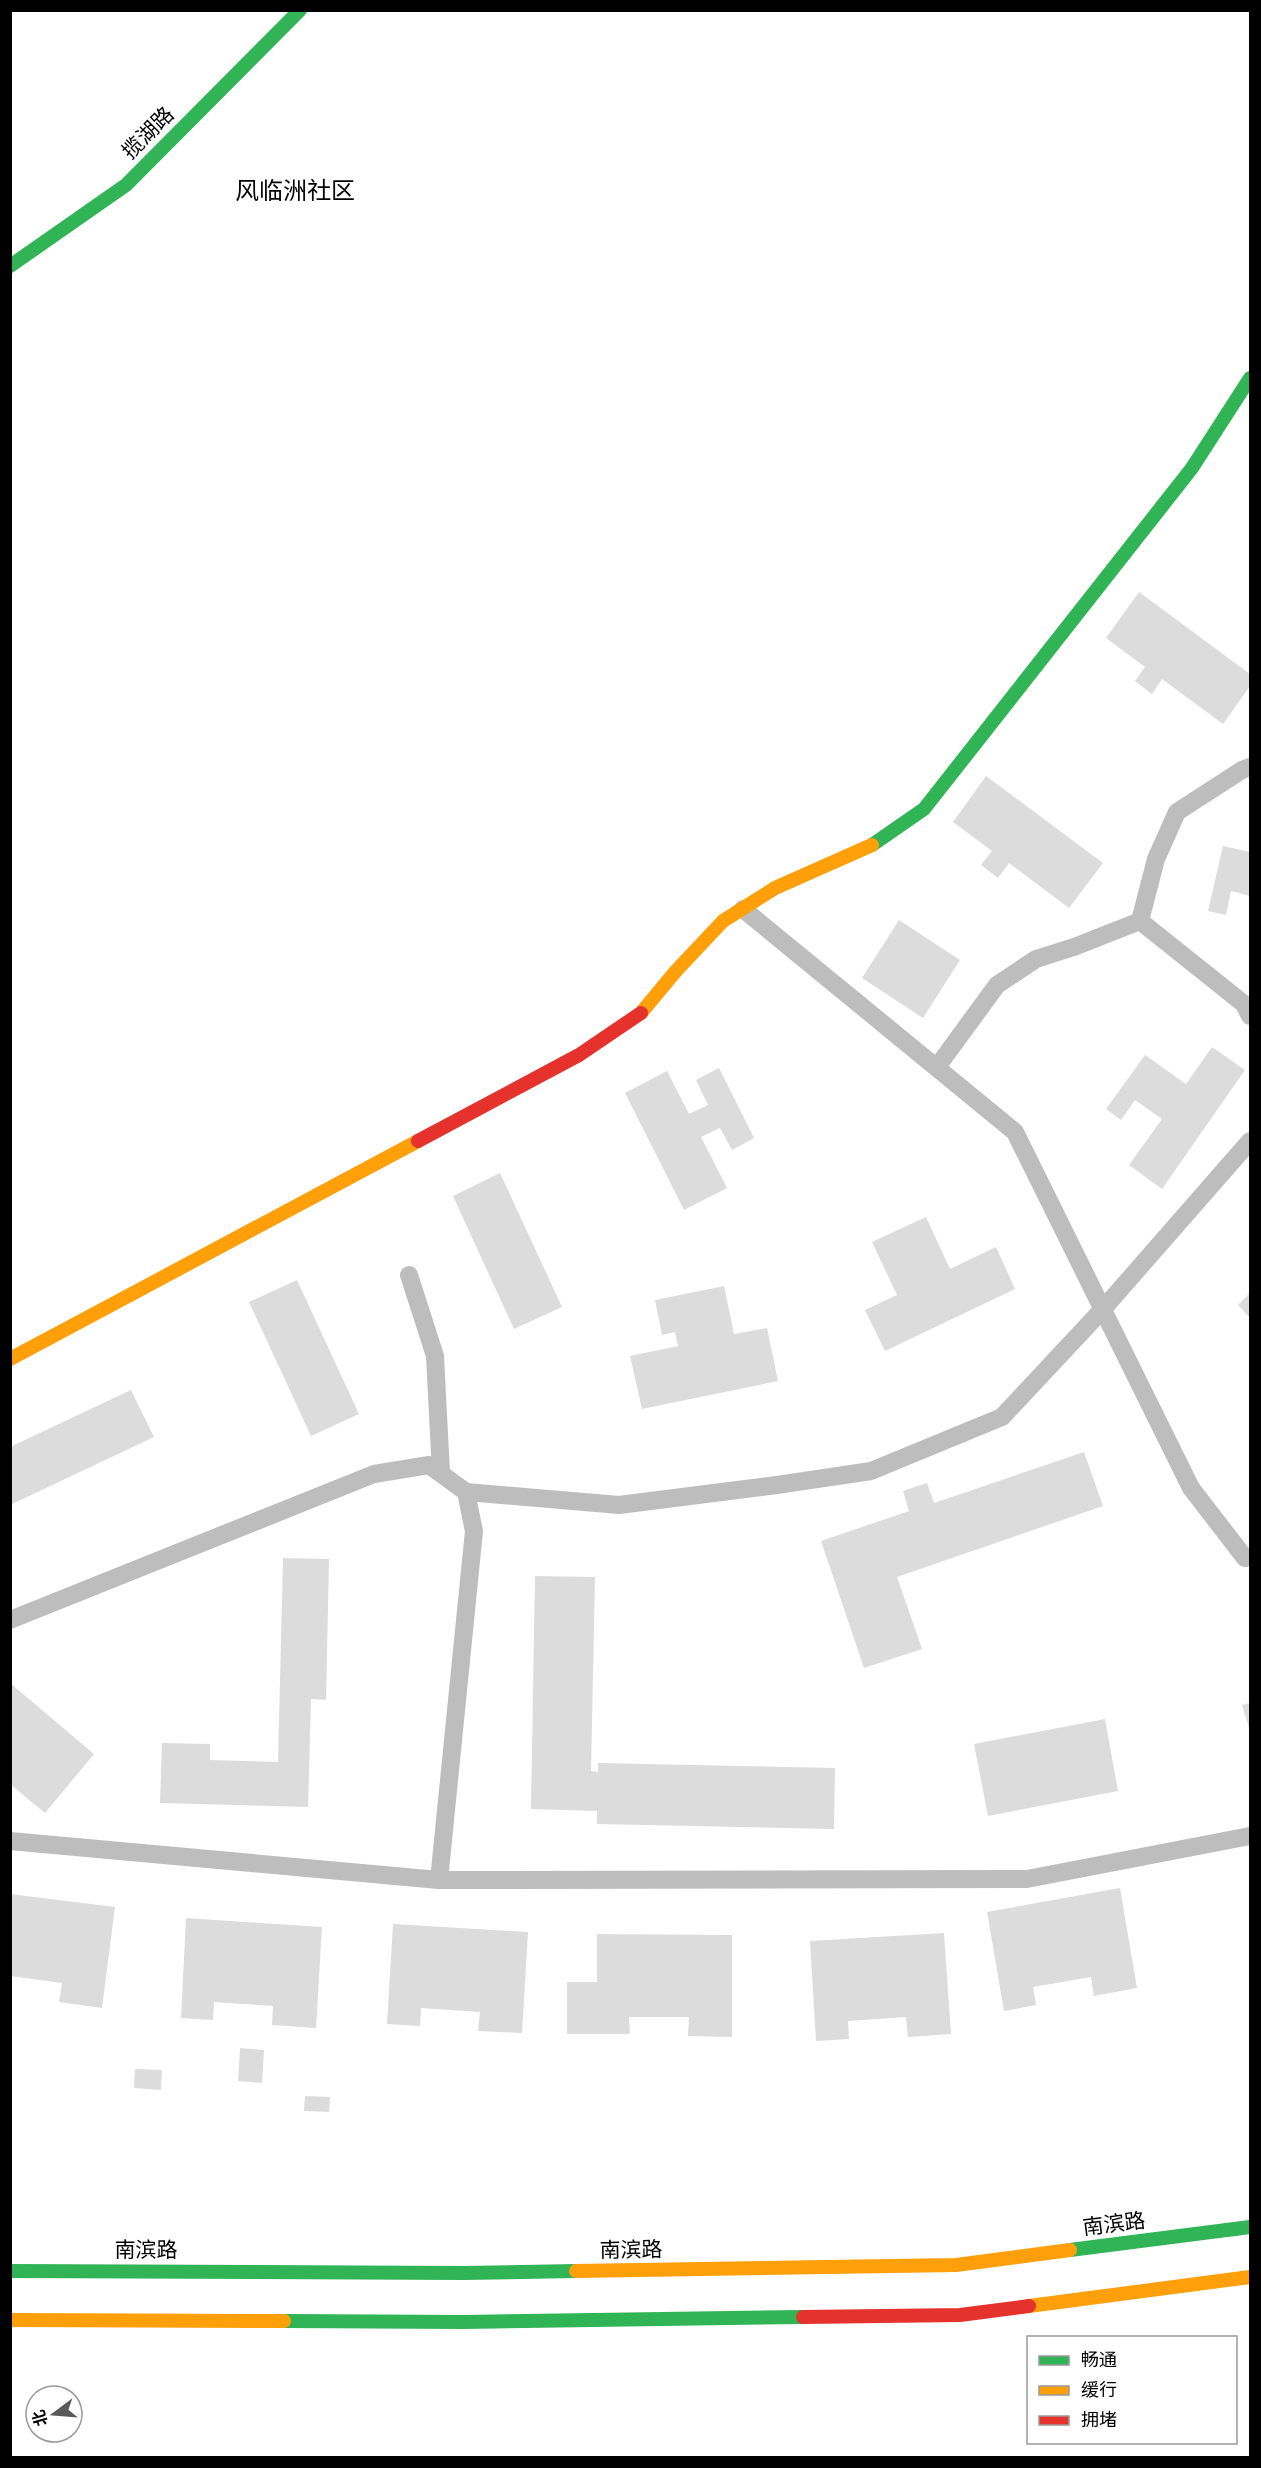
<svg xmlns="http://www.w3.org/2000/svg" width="1261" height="2468" viewBox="0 0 1261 2468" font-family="Quicksand,'Noto Sans SC',sans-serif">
  <rect width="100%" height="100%" fill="#fff"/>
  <g fill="#dcdcdc">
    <path d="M1139 592 1250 674V686L1223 724 1162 679 1152 694 1135 681 1145 667 1106 638Z"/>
    <path d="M986 776 1103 863 1069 908 1009 863 998 878 981 865 992 851 953 822Z"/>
    <path d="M1223 846 1250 852V896L1231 891 1226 915 1208 911Z"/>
    <path d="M899 920 960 960 923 1018 862 978Z"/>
    <path d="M1212 1047 1245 1070 1162 1189 1129 1165 1162 1119 1135 1100 1121 1120 1106 1109 1145 1055 1186 1084Z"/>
    <path d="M719 1068 754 1138 732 1150 720 1128 701 1137 727 1188 684 1210 625 1093 667 1071 689 1114 708 1105 696 1080Z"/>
    <path d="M500 1173 562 1307 514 1329 453 1196Z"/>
    <path d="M926 1217 950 1269 996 1247 1015 1289 885 1351 865 1310 897 1295 872 1242Z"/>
    <path d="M297 1280 359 1414 311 1436 249 1302Z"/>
    <path d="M724 1286 734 1334 767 1328 778 1381 642 1409 630 1356 678 1346 675 1332 662 1335 655 1300Z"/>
    <path d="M1250 1293V1318L1238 1305Z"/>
    <path d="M131 1390 154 1437 10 1505V1447Z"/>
    <path d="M1084 1452 1103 1506 897 1577 922 1649 864 1668 821 1541 909 1511 903 1491 927 1483 934 1503Z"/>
    <path d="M283 1558 329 1559 326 1700 311 1699 308 1807 160 1803 162 1743 210 1744V1760L278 1762Z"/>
    <path d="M535 1576 595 1577 591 1771 598 1772V1763L835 1768 834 1829 597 1824V1811L531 1809Z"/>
    <path d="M10 1683 94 1754 45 1813 10 1784Z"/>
    <path d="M1250 1703V1731L1242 1705Z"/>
    <path d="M1105 1719 1118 1791 988 1816 974 1744Z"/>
    <path d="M1120 1888 1137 1988 1094 1996 1091 1977 1033 1987 1036 2005 1004 2011 987 1912Z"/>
    <path d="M10 1894 115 1907 102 2008 59 2002 62 1983 10 1976Z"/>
    <path d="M186 1918 322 1927 316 2028 272 2025 273 2006 214 2002 213 2020 181 2018Z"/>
    <path d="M393 1924 528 1932 522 2033 478 2031 480 2012 421 2008 420 2026 387 2024Z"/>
    <path d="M944 1933 951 2034 908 2037 906 2017 848 2021 849 2039 816 2041 810 1941Z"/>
    <path d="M597 1934 732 1935V2037L688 2036 689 2017H629L630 2034H567V1982H597Z"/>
    <path d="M240 2048 264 2050 262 2083 238 2081Z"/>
    <path d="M135 2069 162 2070 161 2090 134 2088Z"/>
    <path d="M305 2096 330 2097 329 2112 304 2111Z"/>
  </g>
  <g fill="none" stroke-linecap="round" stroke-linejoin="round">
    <g stroke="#bdbdbd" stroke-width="18">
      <path d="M743 909 1015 1132 1191 1488 1245 1558"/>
      <path d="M1140 921 1244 1004 1250 1016"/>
      <path d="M937 1067 997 985 1036 959 1074 947 1140 921 1156 859 1177 812 1242 770 1250 767"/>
      <path d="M409 1275 435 1356 441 1473"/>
      <path d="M466 1492 619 1505 777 1485 871 1471 1002 1417 1103 1309 1250 1141"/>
      <path d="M10 1620 374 1474 429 1465 466 1492 474 1531 439 1880"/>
      <path d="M10 1841 439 1880 1027 1879 1250 1836"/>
    </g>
    <g stroke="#30b455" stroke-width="14">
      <path d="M10 266 126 185 300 10"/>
      <path d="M872 845 924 809 1192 468 1250 378"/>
      <path d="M1070 2250 1250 2227"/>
      <path d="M10 2271 463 2273 576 2271"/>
      <path d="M284 2321 463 2322 803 2317"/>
    </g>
    <g stroke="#ff9f0a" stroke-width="14">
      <path d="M641 1013 675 972 723 921 775 888 872 845"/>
      <path d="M10 1359 418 1141"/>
      <path d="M576 2271 956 2265 1070 2250"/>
      <path d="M1029 2306 1250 2277"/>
      <path d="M10 2320 284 2321"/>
    </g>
    <g stroke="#e5322d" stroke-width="14">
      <path d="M418 1141 579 1055 641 1013"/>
      <path d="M803 2317 960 2315 1029 2306"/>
    </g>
  </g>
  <g text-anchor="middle" stroke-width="5" stroke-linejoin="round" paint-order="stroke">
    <g font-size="21" fill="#000" stroke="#fff">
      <text transform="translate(148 133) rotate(-45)" y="7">揽湖路</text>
      <text transform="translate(1114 2224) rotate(-7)" y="7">南滨路</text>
      <text x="146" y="2257">南滨路</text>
      <text transform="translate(631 2250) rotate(-1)" y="7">南滨路</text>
    </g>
    <g font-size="24" fill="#000" stroke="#fff">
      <text x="295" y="199">风临洲社区</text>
    </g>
  </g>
  <rect width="1261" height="2468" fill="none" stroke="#000000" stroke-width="24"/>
  <rect x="1027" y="2336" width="210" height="108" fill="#ffffff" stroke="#999999" stroke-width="1.5"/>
  <rect x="1039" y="2356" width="30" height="9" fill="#30b455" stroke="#999999" stroke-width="1.5"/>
  <text x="1081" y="2366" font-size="18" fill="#000000">畅通</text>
  <rect x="1039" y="2386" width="30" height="9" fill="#ff9f0a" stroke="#999999" stroke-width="1.5"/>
  <text x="1081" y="2396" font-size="18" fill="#000000">缓行</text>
  <rect x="1039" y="2416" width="30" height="9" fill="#e5322d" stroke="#999999" stroke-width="1.5"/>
  <text x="1081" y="2426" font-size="18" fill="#000000">拥堵</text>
  <g transform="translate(54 2414) rotate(254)"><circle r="28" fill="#ffffff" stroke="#999999" stroke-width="1.5"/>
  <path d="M0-4.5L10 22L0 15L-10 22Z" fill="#595959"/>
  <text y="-9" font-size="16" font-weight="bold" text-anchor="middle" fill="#000000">北</text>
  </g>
</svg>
